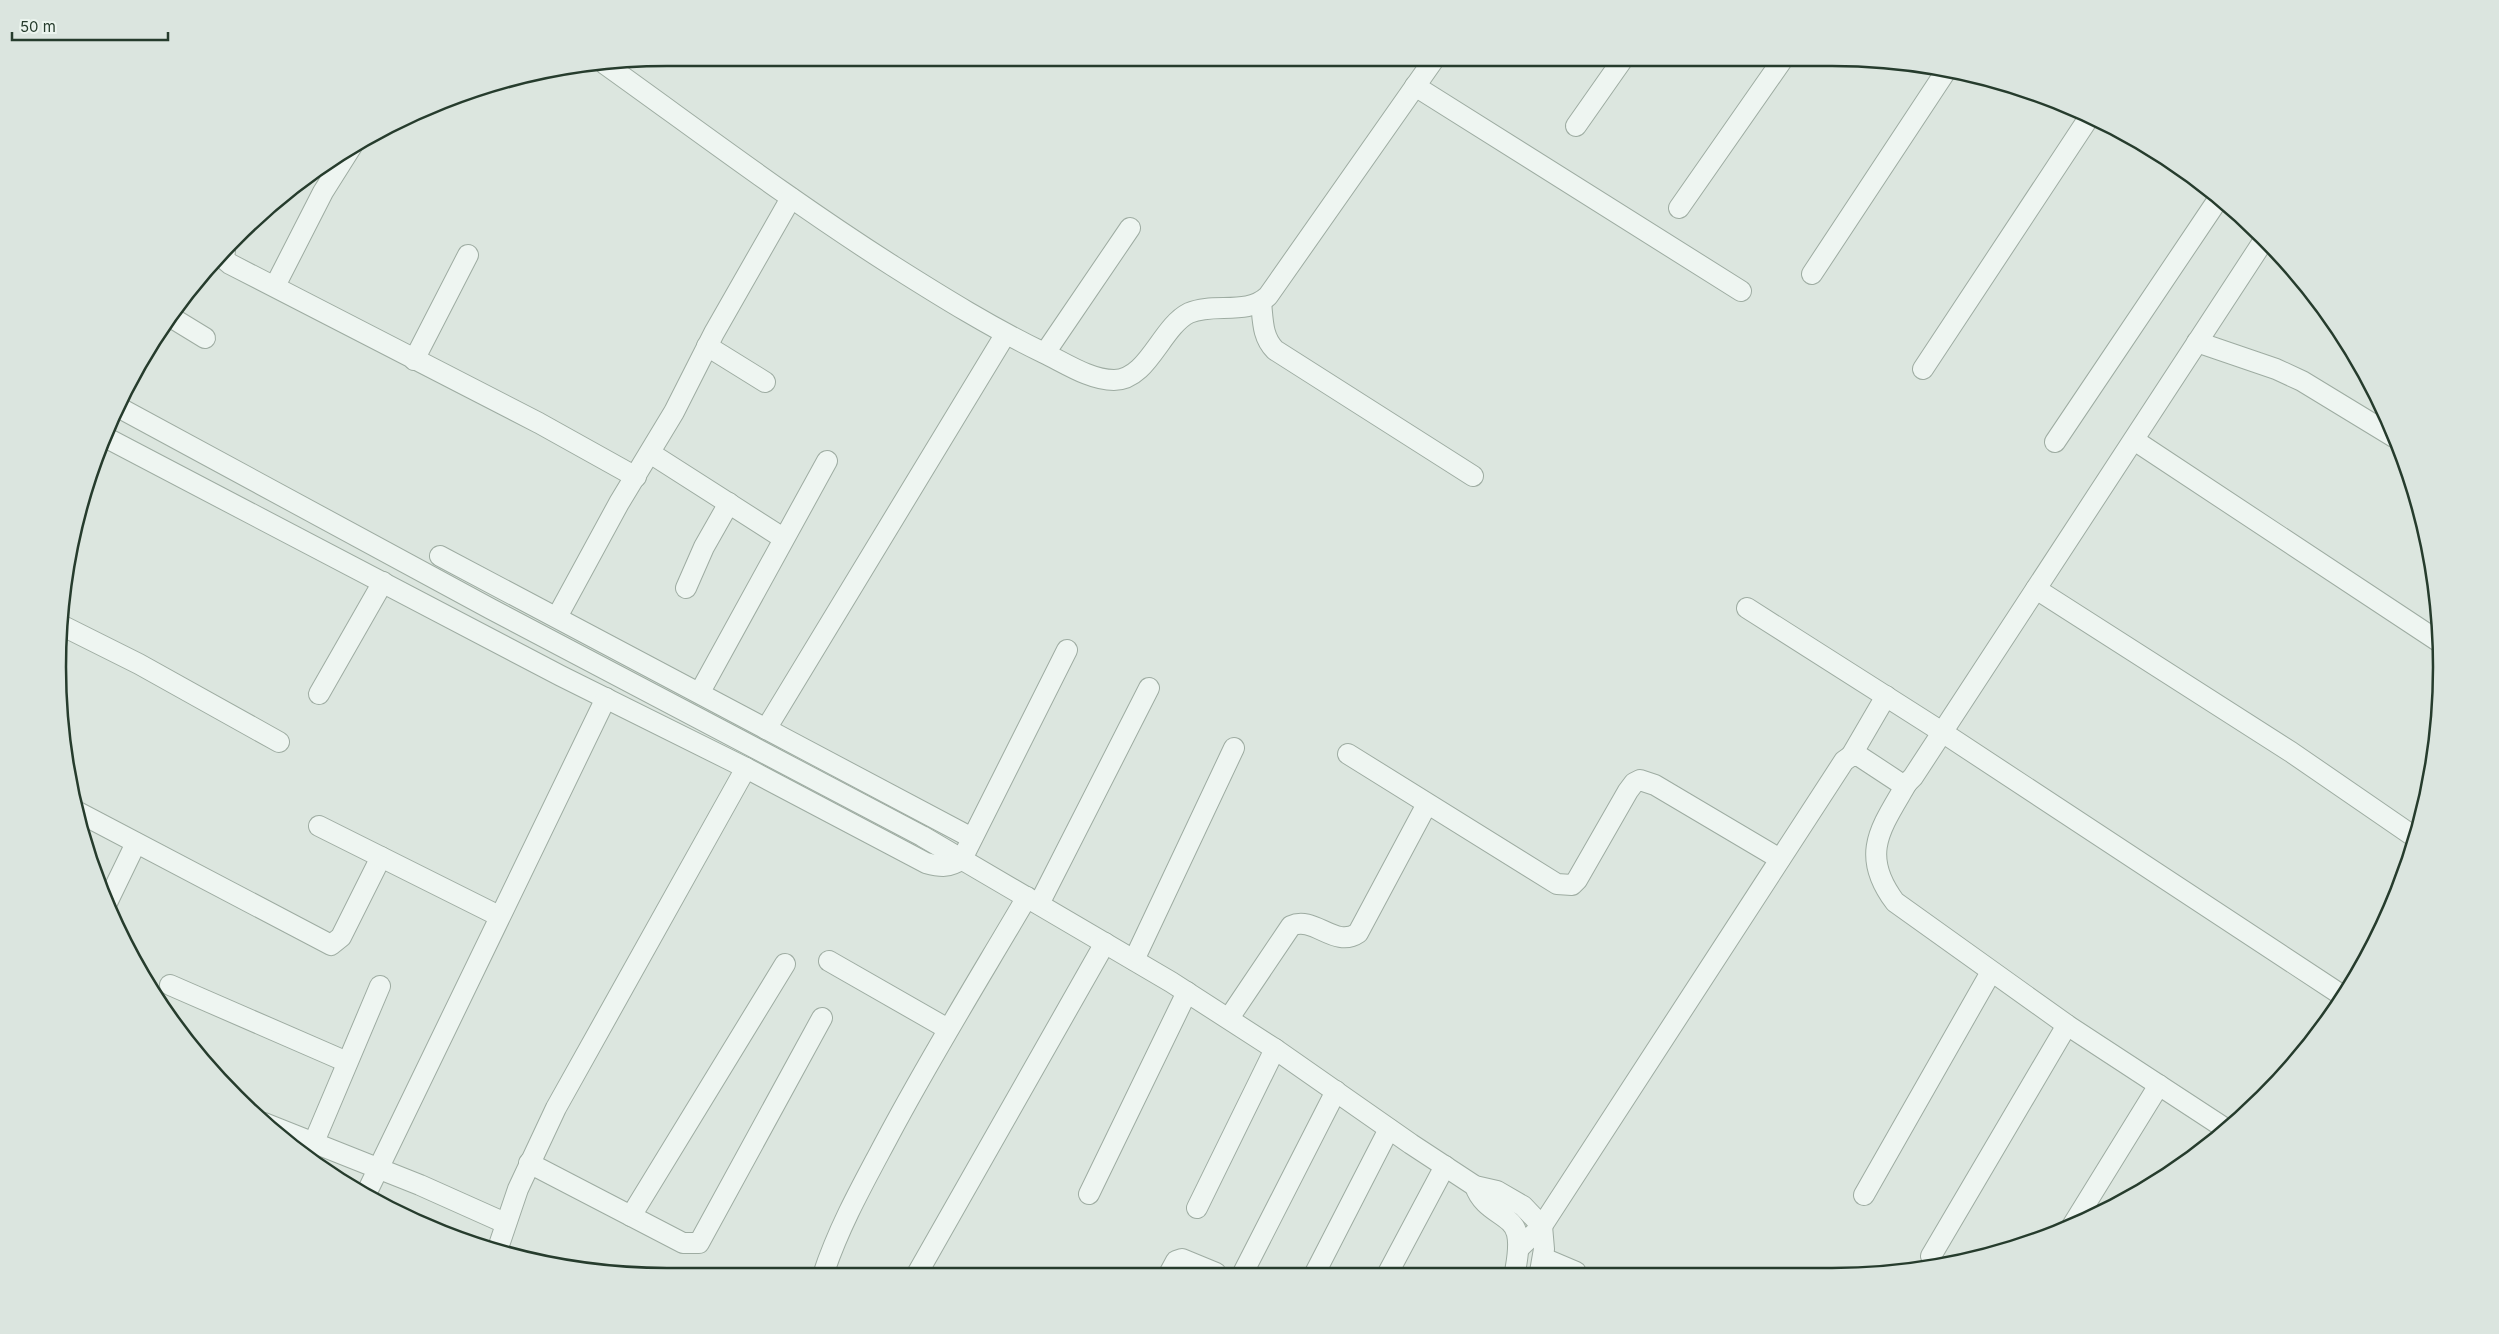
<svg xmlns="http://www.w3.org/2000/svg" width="2499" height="1334" viewBox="0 0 2499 1334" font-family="Inter,sans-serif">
  <rect width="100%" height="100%" fill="#dce6df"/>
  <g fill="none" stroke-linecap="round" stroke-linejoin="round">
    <defs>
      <g id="minor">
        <path d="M605 64C700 132 794 203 893 266 942 297 992 328 1044 353 1065 363 1090 380 1114 380 1148 380 1161 327 1189 313 1214 302 1247 316 1268 296L1435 58"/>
        <path d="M1415 86 1741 291"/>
        <path d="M1576 126 1623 59"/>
        <path d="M1679 208 1783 59"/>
        <path d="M225 250 224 259 230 264 539 423 636 477"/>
        <path d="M1812 274 1946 71"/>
        <path d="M275 286 323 192 352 146"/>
        <path d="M1261 302C1263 320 1262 337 1275 350L1473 476"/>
        <path d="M169 316 205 338"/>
        <path d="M2197 342 2276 369 2302 381 2394 437"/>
        <path d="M707 346 765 382"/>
        <path d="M1045 353 1130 228"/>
        <path d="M414 360 468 255"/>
        <path d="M1923 369 2090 116"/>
        <path d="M118 407 491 609 922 836 1171 982 1275 1049 1411 1144 1475 1186 1497 1191 1523 1206 1542 1226 1544 1249 1540 1272"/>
        <path d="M103 436 561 676 746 768 926 863C941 867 949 868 962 859L1067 650"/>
        <path d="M2134 440 2438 641"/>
        <path d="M2055 442 2219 198"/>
        <path d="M650 453 783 538"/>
        <path d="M440 556 972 838"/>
        <path d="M686 588 704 547 729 503"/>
        <path d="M2036 589 2291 752 2416 838"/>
        <path d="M1747 608 1942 732 2340 994"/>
        <path d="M557 617 619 503 674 412 714 333 791 198"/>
        <path d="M59 624 139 664 279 742"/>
        <path d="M700 692 827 461"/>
        <path d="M319 694 383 582"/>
        <path d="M766 729 1005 335"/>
        <path d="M1348 754 1557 884 1572 885 1577 880 1628 791 1634 783 1640 780 1655 785 1780 859"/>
        <path d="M1851 756 1886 696"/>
        <path d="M1907 783C1881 828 1859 854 1895 902L2067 1025 2226 1129"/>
        <path d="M76 811 331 945 341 937 381 857"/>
        <path d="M319 826 499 916"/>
        <path d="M1039 904 1149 688"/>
        <path d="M106 905 136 843"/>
        <path d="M1134 960 1234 748"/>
        <path d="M829 961 948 1029"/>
        <path d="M170 985 347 1062"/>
        <path d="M1229 1018 1291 926C1314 915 1335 949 1358 933L1427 804"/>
        <path d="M264 1123 420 1185 505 1223"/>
        <path d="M314 1142 380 986"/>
        <path d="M529 1163 683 1243H699L822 1018"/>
        <path d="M1475 1186C1484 1213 1513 1214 1517 1234 1520 1246 1517 1260 1515 1272"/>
        <path d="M366 1194 606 698"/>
        <path d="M1089 1194 1187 992"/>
        <path d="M1864 1195 1991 972"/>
        <path d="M1197 1208 1275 1049"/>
        <path d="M631 1216 785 964"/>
        <path d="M2072 1226 2159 1085"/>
        <path d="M1518 1249 1542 1226 1844 761 1851 756H1859L1900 783H1907L1913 777 2264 240"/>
        <path d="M497 1251 518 1189 556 1108 746 768"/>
        <path d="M1931 1256 2067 1025"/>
        <path d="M1543 1258 1576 1272"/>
        <path d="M1243 1273 1336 1091"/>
        <path d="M1315 1273 1389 1129"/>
        <path d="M1388 1273 1445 1166"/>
        <path d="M917 1274 1105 943"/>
        <path d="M1169 1274 1176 1261 1182 1259 1216 1273"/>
        <path d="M823 1275C839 1226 864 1182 888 1137 931 1056 980 977 1027 897"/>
      </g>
    </defs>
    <use href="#minor" stroke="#9eaca2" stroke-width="22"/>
    <use href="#minor" stroke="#eef5f1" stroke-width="20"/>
  </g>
  <path d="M0 0H2499V1334H0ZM667 66H1832A601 601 0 0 1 2433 667V667A601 601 0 0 1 1832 1268H667A601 601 0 0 1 66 667V667A601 601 0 0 1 667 66Z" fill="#dbe5df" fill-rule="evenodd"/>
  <path fill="none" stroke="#263c2d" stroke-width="2.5" d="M667 66H1832A601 601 0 0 1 2433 667V667A601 601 0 0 1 1832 1268H667A601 601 0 0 1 66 667V667A601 601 0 0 1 667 66Z"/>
  <path d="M12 32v8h156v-8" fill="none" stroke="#263c2d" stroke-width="2.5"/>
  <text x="20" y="32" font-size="15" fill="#263c2d" stroke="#ebf4ee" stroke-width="4" paint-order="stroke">50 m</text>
</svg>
